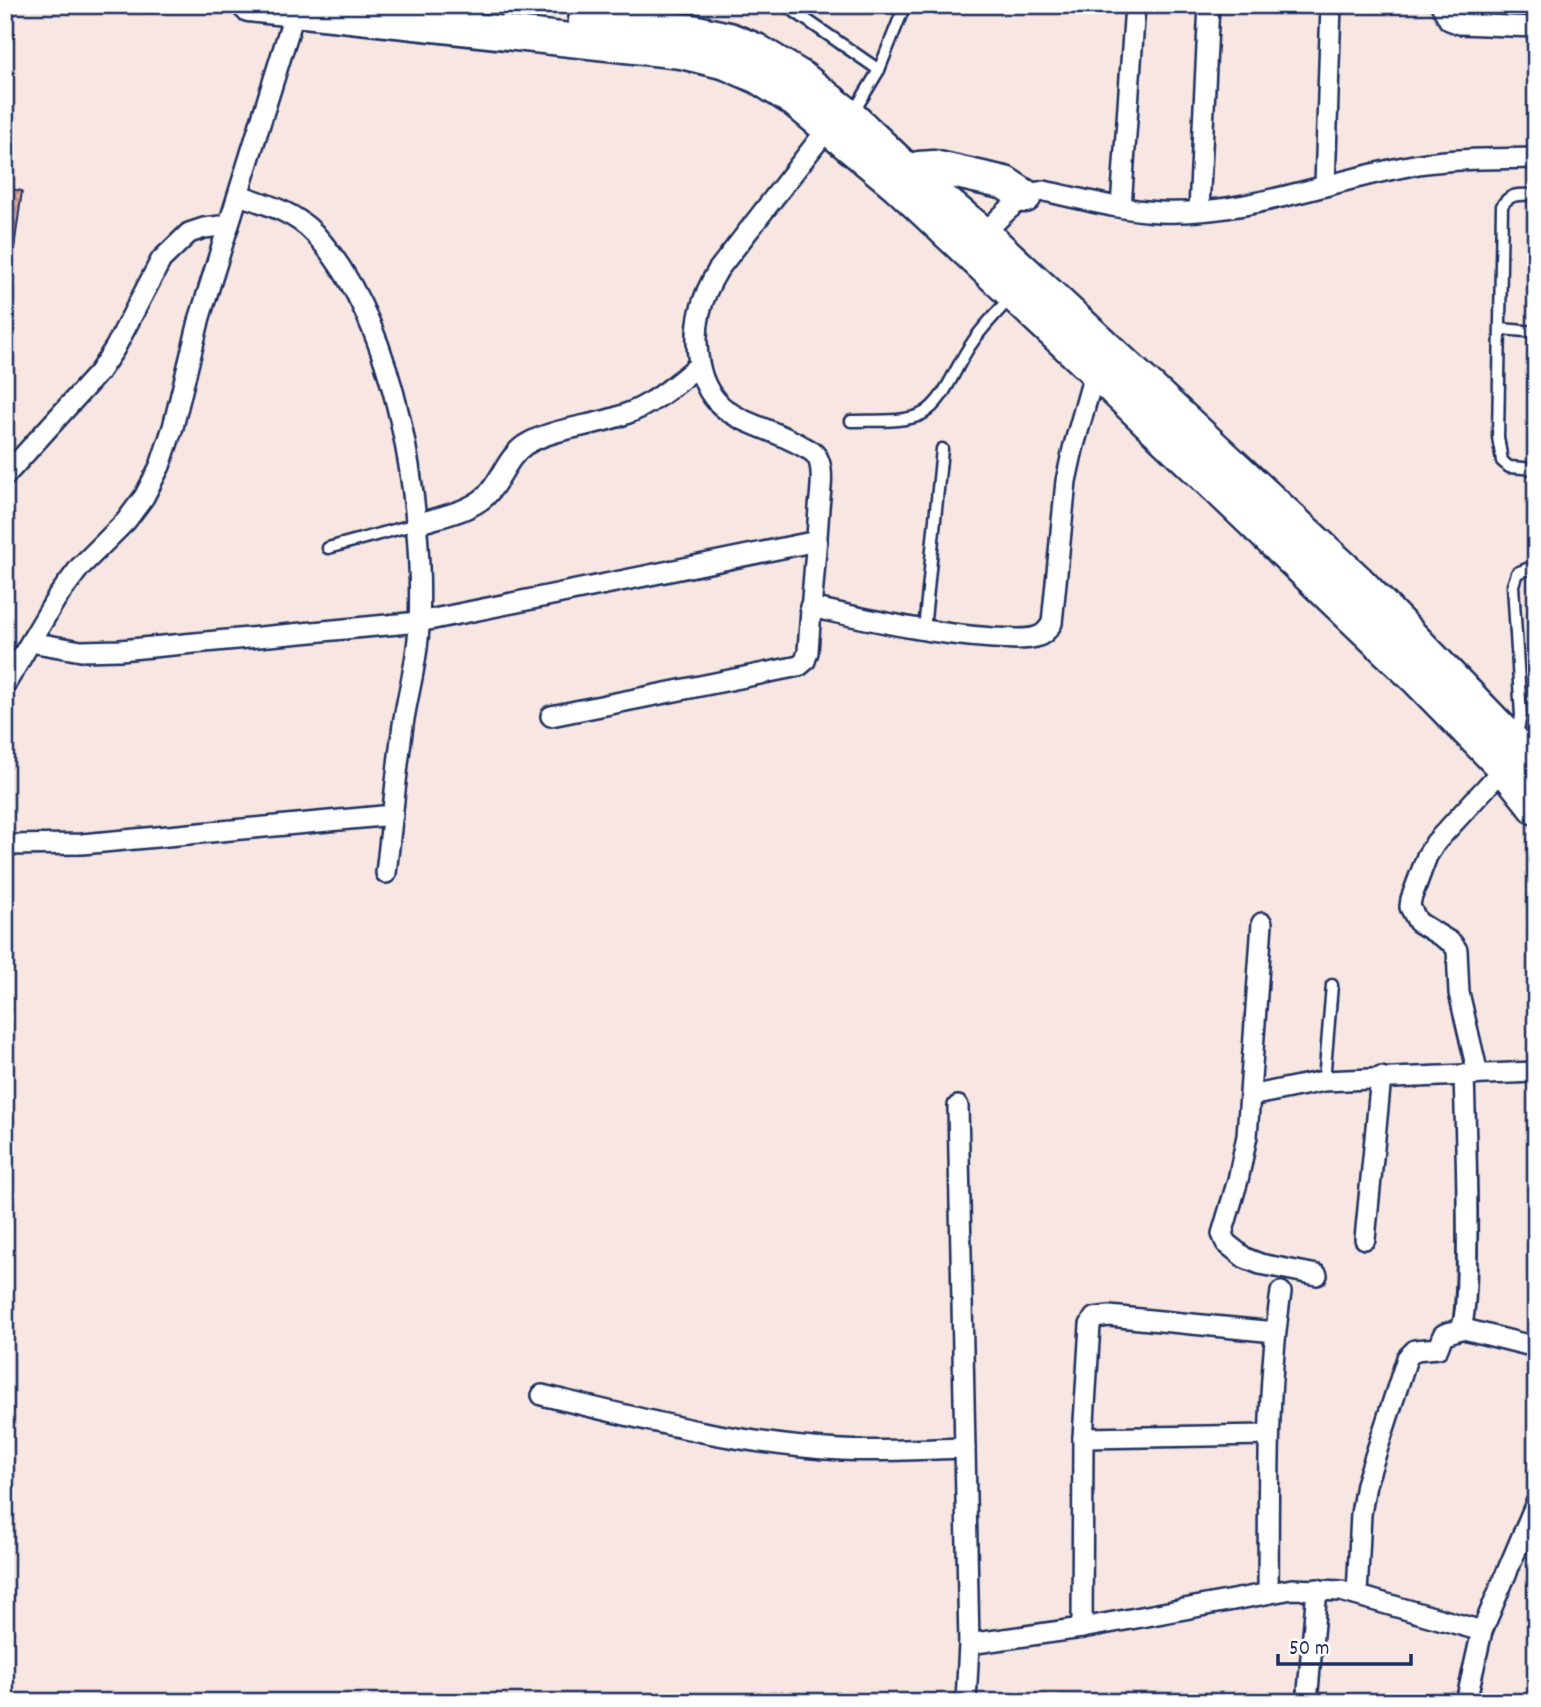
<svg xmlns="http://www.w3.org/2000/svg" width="1541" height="1707" viewBox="0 0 1541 1707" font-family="Dekko,sans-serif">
  <defs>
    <pattern id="building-cross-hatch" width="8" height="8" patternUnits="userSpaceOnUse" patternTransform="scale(1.75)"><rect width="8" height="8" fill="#e4ab9d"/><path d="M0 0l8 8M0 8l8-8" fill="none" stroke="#b88c83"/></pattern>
  </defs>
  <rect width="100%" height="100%" fill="#f7e6e2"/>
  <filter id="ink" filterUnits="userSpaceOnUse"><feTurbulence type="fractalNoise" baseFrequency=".0143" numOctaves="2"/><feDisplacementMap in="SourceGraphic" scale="14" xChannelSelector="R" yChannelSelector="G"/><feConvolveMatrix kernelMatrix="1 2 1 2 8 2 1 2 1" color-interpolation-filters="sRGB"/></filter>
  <g filter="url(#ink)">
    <path fill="url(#building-cross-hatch)" stroke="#1b2f5e" stroke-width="2" d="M5 188 22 191 14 248 5 247Z"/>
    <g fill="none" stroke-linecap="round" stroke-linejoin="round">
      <defs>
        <g id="service">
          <path d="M785 5 879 70"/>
          <path d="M507 13 509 5"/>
          <path d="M853 113 879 70 905 5"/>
          <path d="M1536 195C1521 195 1510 192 1502 206L1498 437 1502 461 1509 467 1536 469"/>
          <path d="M1501 329 1536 332"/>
          <path d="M851 421C870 420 905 423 922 414 946 401 956 364 972 343 983 326 998 312 1011 297"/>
          <path d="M328 548 416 524"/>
          <path d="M924 630 942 449"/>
          <path d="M1516 738 1521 716 1513 585 1517 573 1527 569 1536 571"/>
          <path d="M1324 1081 1332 985"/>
        </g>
        <g id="minor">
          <path d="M1441 5 1449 20 1460 24 1536 27"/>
          <path d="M1325 185 1331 5"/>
          <path d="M239 195C266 204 294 212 314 233 398 324 424 506 419 625 418 660 408 691 403 725 396 774 392 824 386 873"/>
          <path d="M1121 207 1135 5"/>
          <path d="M1199 210 1209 5"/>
          <path d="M979 241C993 223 1021 193 1044 191 1082 199 1120 210 1159 212 1247 216 1333 179 1419 164 1457 158 1497 159 1536 158"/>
          <path d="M5 476 99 372 115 348 161 260 189 233 204 228 229 225"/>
          <path d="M416 524C438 517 469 512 486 496 501 481 507 457 525 445 554 427 592 427 623 415 653 405 675 385 699 365"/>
          <path d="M810 607C871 620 931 634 993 638 1007 638 1023 641 1036 637 1044 635 1048 630 1052 623L1066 481 1073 449 1095 371"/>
          <path d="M31 642 81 651 120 650 419 622 817 541"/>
          <path d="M5 685 56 599 80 567 126 521 144 497 160 466 173 427 200 317 297 5"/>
          <path d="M551 716 799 666 805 661 808 652C811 604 816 556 819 508 820 494 824 475 819 461 816 453 810 450 804 447 756 419 706 423 698 356 694 324 701 298 718 270L828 128"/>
          <path d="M5 845 82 844 393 815"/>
          <path d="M1262 923 1247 1136 1238 1180 1222 1234 1226 1243 1245 1258 1260 1264 1317 1275"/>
          <path d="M1478 1074 1459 993 1457 950 1452 943 1418 922 1410 907 1411 899 1427 856 1436 842 1504 768 1508 759"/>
          <path d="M1250 1096 1324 1081 1536 1072"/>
          <path d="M958 1106 969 1644 966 1702"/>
          <path d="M1365 1239 1381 1077"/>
          <path d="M1460 1328 1536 1347"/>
          <path d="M542 1395C641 1419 740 1445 842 1450 883 1452 924 1449 965 1448"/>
          <path d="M1083 1438 1269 1435"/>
          <path d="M1268 1592C1269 1492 1266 1392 1281 1292"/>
          <path d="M1357 1595 1361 1514 1366 1484 1407 1358 1415 1350 1438 1348 1443 1335C1449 1331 1457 1333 1461 1327 1472 1310 1465 1109 1464 1075"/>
          <path d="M1082 1628 1083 1438 1090 1325 1094 1318 1109 1316 1275 1332"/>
          <path d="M969 1644 1082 1628 1292 1589 1341 1591 1482 1631"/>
          <path d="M1307 1702 1317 1589"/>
          <path d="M1466 1702 1482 1631 1536 1503"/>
        </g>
        <g id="primary">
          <path d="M249 5 681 52 726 63 758 77 794 100 897 185 1095 371 1419 681 1504 768 1536 808"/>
          <path d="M585 21 693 31 729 39 756 50 802 78 850 116 909 172 984 234 1358 581 1536 765"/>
          <path d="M900 182 909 172 919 168 934 167 1005 183 1025 196"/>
        </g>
      </defs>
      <use href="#service" stroke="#1b2f5e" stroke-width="15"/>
      <use href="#minor" stroke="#1b2f5e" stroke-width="24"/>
      <use href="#primary" stroke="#1b2f5e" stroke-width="37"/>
      <use href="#service" stroke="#fff" stroke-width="10"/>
      <use href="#minor" stroke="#fff" stroke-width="19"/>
      <use href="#primary" stroke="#fff" stroke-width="32"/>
    </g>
  </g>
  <rect width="1541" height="1707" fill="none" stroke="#fff" stroke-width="28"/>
  <rect x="14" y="14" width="1513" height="1679" fill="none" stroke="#1b2f5e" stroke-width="2.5" filter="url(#ink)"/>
  <path d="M1278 1654v10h133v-10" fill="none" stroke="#1b2f5e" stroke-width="3.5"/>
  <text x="1289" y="1654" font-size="21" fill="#1b2f5e" stroke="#ffffff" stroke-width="5" paint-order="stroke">50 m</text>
</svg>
